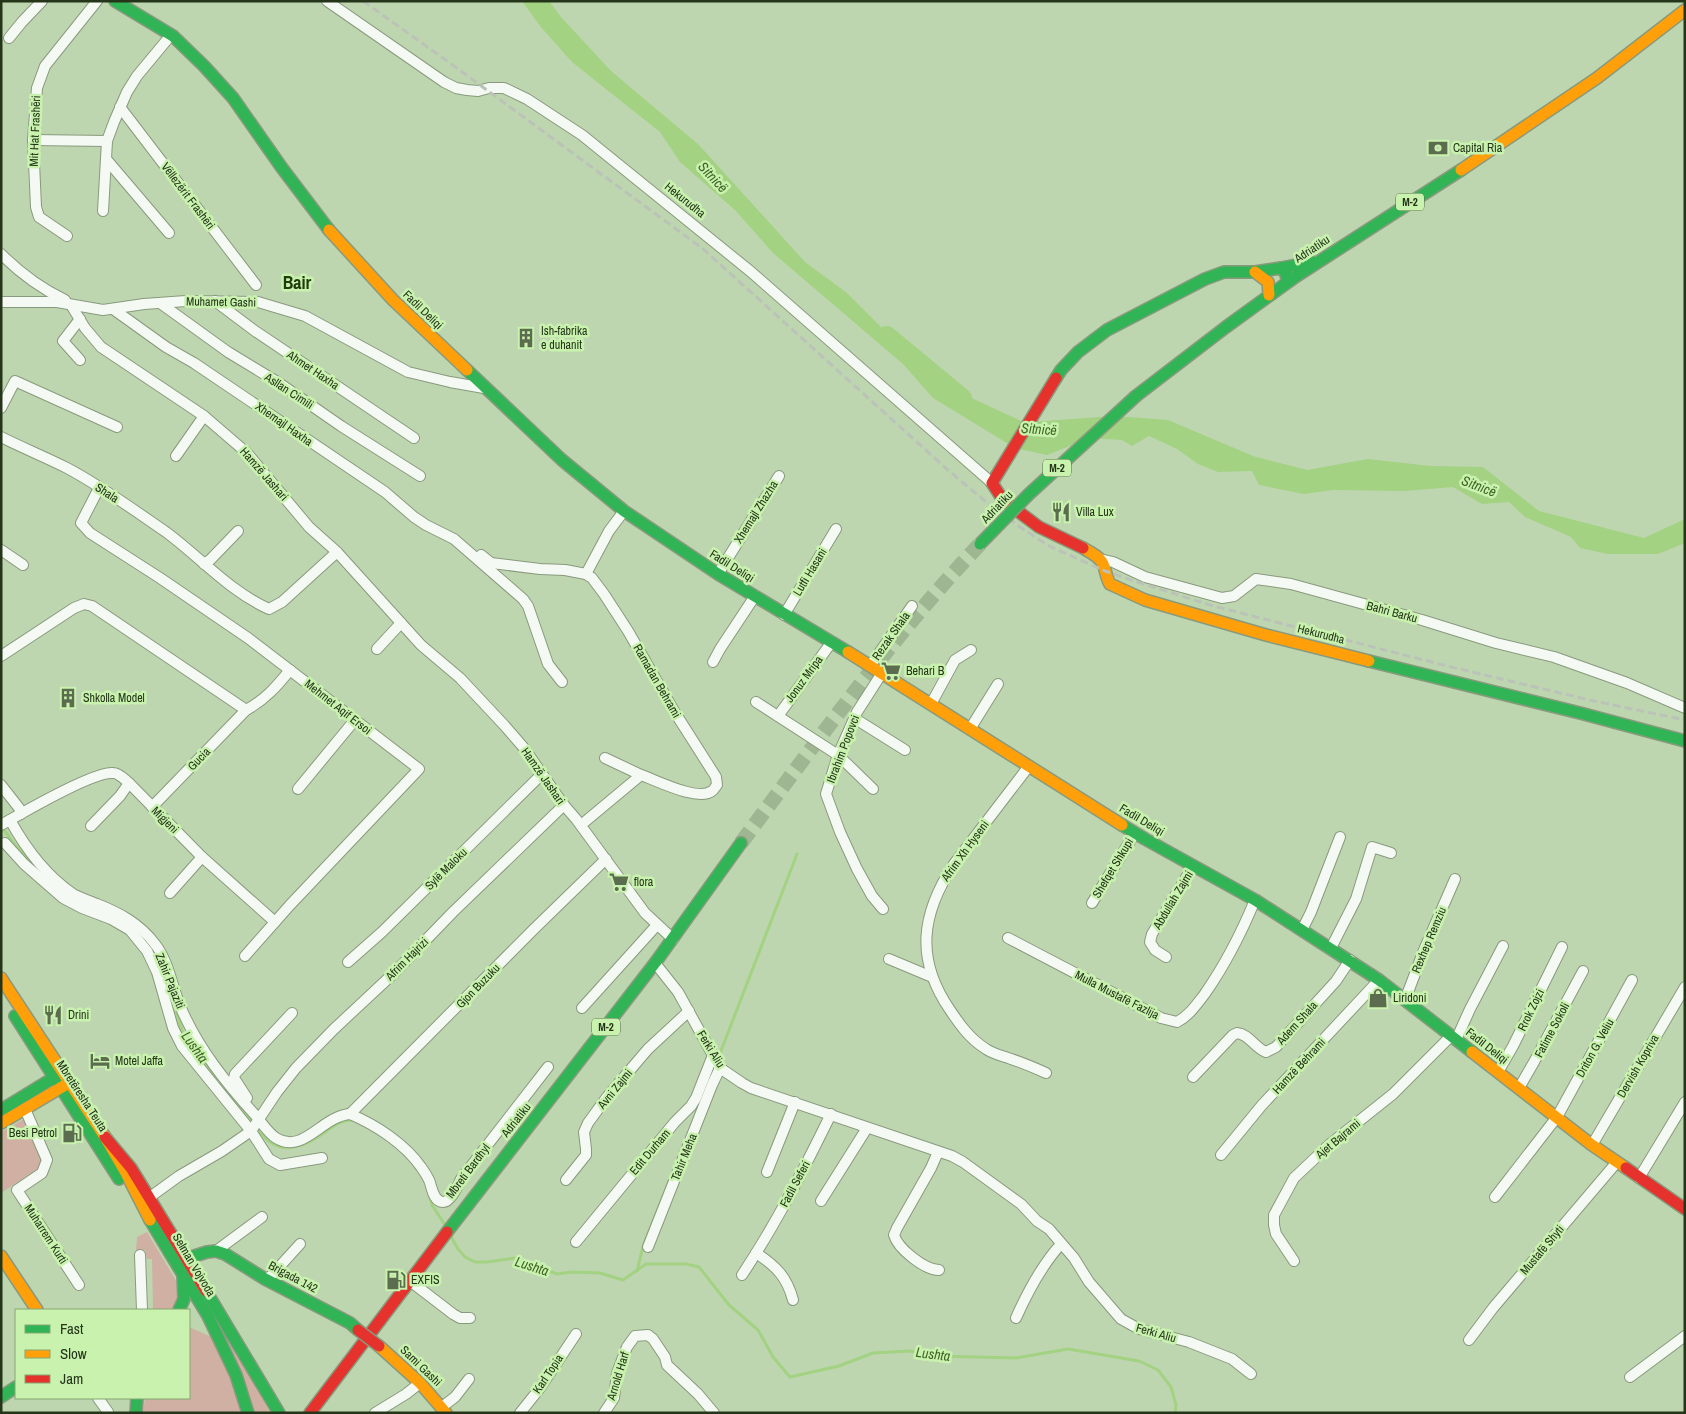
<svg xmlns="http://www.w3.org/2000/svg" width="1686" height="1414" viewBox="0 0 1686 1414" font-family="'Archivo Narrow',sans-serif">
  <rect width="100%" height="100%" fill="#bed6b0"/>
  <g fill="#cfb0a2">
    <path d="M24 1119 43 1157 41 1167 1 1193V1132Z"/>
    <path d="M147 1232 181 1289 175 1310H153L152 1259H147L145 1250H136L137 1237Z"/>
    <path d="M189 1327 234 1347 270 1413H143L145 1398H189Z"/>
  </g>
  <path fill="#a2d282" d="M522 1H549L561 17 611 71 699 145 805 262 847 293 886 332 930 374 965 395 1021 421 1031 422 1114 416 1168 420 1253 456 1307 470 1368 459 1430 466 1483 467 1539 511 1644 538 1685 519V543L1658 554H1608L1580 548 1571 537 1525 517 1509 502 1482 504 1453 487 1405 491 1333 490 1304 494 1259 485 1252 471 1218 472 1198 464 1177 449 1149 436 1132 446 1122 440 1090 438 1047 455 1015 448 933 398 903 364 773 253 735 210 680 162 660 132 572 62 540 26Z"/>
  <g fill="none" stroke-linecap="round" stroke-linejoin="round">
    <g stroke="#a2d282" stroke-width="3">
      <path d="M2 827 15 845 37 868"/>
      <path d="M161 968 169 988"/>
      <path d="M173 1001 183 1034 193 1049 216 1076"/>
      <path d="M719 1056 797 854"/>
      <path d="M706 1086 714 1066"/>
      <path d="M226 1089C235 1101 244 1112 253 1123 259 1130 264 1139 272 1143 286 1153 306 1145 319 1136 331 1129 339 1119 354 1120"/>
      <path d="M430 1196 432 1205 445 1225"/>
      <path d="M450 1235 458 1249 465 1257 475 1262H487L515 1258 557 1274 572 1272 600 1273 623 1280 646 1264H686L699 1267 729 1305 758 1330 773 1357 790 1377 839 1366 873 1353 910 1351 936 1356 1016 1358 1068 1349 1139 1361 1158 1370 1171 1387 1176 1405 1175 1413"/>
      <path d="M637 1271 643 1246 673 1171"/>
    </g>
    <path stroke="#a2d282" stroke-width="18" d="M887 335 963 398"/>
    <path stroke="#9fb692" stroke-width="15" stroke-dasharray="15 8" stroke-linecap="butt" d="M741 843C817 741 892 637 980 544"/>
    <defs>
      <g id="street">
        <path d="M327 1 444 82 456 88 467 90 478 91 489 88H504L527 99 582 135 750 271 992 483"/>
        <path d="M9 38 22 22 42 1"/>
        <path d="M120 107 256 285"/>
        <path d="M33 140 107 141"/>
        <path d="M106 159 169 233"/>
        <path d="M103 211 107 141 114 122 127 92 137 76 171 35"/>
        <path d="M67 236 39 217 36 207 33 140 37 88 45 66 97 1"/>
        <path d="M1 254C19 272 42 289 65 300"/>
        <path d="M215 301 255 331 414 438"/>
        <path d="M1 302H57L103 310 144 304 186 301 258 302 305 316 408 372 450 382 484 388"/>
        <path d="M160 303 228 352 279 383 341 426 420 476"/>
        <path d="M71 305 85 328 101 347 204 416 247 453 309 527 337 552 421 645 460 678 504 725 524 748 563 804 576 819 645 913 673 939"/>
        <path d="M113 309 166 347 194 363 385 492 414 517 426 525 454 539 523 599 528 606 548 664 562 682"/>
        <path d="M80 319 63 341 80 360"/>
        <path d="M1 408 15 381 117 427"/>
        <path d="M1 437C23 448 45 457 67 468 101 486 134 510 166 532 201 558 229 591 269 609L282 602 337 552"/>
        <path d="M176 456 204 416"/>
        <path d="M99 488 81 523 90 533 160 578 248 638 419 769 290 905 245 956"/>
        <path d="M1 550 23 565"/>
        <path d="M481 555 491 563 540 569 565 570 586 574"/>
        <path d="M1100 559 1113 562 1145 577 1222 598 1234 596 1256 579 1291 584 1422 620 1496 643 1554 657 1627 683 1685 708"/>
        <path d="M204 564 210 560 238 531"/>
        <path d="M718 574 779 476"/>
        <path d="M784 615 836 529"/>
        <path d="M377 649 401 623"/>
        <path d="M1 656 74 608 84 604 92 606 246 710"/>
        <path d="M713 662 720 649 755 596"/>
        <path d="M870 666 912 606"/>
        <path d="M882 673 857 712 838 755 826 794 840 832 857 869 872 896 883 909"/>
        <path d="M756 702 838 755 873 789"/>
        <path d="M931 704 955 660 971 650"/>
        <path d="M778 716 831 643"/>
        <path d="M854 718 905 750"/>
        <path d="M970 729 998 684"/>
        <path d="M605 758 641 775"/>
        <path d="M1029 766 954 864C921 914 915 959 950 1010 960 1025 970 1039 986 1049 993 1054 1003 1056 1011 1059 1023 1063 1035 1068 1046 1073"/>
        <path d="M1 785 19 808 21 814"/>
        <path d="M298 789 354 721"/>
        <path d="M152 807 246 710C265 700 277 686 290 670"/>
        <path d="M10 820C26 849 45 875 73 894 80 898 90 901 97 904 120 913 140 924 155 944 169 962 172 987 181 1008 198 1048 226 1083 256 1116 262 1123 268 1133 276 1138 303 1155 322 1116 350 1114 376 1125 405 1144 421 1167 424 1171 427 1176 429 1180 432 1187 433 1202 443 1202 451 1202 458 1185 461 1179L548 1067"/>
        <path d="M1 825C20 814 94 771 113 773 119 773 124 779 129 783L202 857 275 922"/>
        <path d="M581 825 641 775C656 780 698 802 712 791 714 790 715 787 717 785L716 777 674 711 628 631 604 594 592 578 586 574 609 531 624 511"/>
        <path d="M91 826 120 796 129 783"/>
        <path d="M5 843 24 864 63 898 82 908 111 919 130 930 147 951 157 972 173 1028 182 1046 251 1131 269 1159 280 1165 322 1158"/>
        <path d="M170 893 202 857"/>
        <path d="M1092 903 1135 833"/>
        <path d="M1302 930 1311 912 1340 837"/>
        <path d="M1008 938 1161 1018 1177 1022C1189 1016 1196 1005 1204 995 1225 965 1241 934 1255 900"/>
        <path d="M1331 948 1356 899 1372 847 1391 853"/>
        <path d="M1166 957 1155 950 1150 942 1152 934 1193 866"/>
        <path d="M889 959 932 977"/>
        <path d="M348 962 382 932 542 774"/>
        <path d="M655 963 678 992 720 1068 742 1083 751 1088 952 1156 963 1162 1021 1204 1037 1221 1049 1229 1074 1258 1089 1282 1121 1319 1139 1329 1189 1342 1232 1359 1251 1374"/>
        <path d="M1405 1000 1424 950 1455 879"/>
        <path d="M582 1008 657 925"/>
        <path d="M1456 1040 1470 1009 1503 946"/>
        <path d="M1498 1072 1513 1046 1562 947"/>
        <path d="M1193 1077 1233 1035 1237 1033C1249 1034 1255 1048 1266 1052L1276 1047 1336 981 1350 960"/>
        <path d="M1519 1088 1534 1062 1583 971"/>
        <path d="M247 1098 234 1078 235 1074 292 1013"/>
        <path d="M25 1109 47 1160 42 1173 17 1190 79 1285"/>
        <path d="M350 1114 533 930 606 859"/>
        <path d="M1592 1145 1685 987"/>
        <path d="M938 1152 931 1168 897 1228 894 1235C898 1249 925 1270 939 1270"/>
        <path d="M1221 1155 1262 1105 1379 980"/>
        <path d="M767 1172 795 1102"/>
        <path d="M1639 1178 1685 1102"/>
        <path d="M566 1180 586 1155V1149L584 1132 588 1123 607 1097 648 1049 689 1011"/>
        <path d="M150 1197 179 1176 222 1151 251 1131 277 1092 296 1068 334 1029 394 973 453 912 564 805"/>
        <path d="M1495 1197 1557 1117 1632 980"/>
        <path d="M821 1201 867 1128"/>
        <path d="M576 1242 675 1122 691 1106 696 1098 713 1055"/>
        <path d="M648 1247 712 1085 720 1068"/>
        <path d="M216 1251 262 1217"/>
        <path d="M756 1253C776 1266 787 1277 793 1300"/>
        <path d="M140 1255 142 1310"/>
        <path d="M1294 1261 1276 1234 1274 1225V1215L1294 1178 1329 1145 1393 1094 1451 1036"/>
        <path d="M742 1275C776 1224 804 1169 831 1114"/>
        <path d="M265 1279 271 1276 300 1244"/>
        <path d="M410 1281 453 1314 460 1318H470"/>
        <path d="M1016 1318C1028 1291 1041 1266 1061 1244"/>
        <path d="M1469 1340 1493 1308 1617 1162"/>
        <path d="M1630 1377 1685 1336"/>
        <path d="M98 1398 108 1412"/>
        <path d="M442 1407 455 1397 469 1379"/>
        <path d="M375 1413 406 1394 420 1383"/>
        <path d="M520 1413 540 1388 576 1334"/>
        <path d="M604 1413 614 1398 617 1373 627 1347 635 1336 648 1335 653 1339 665 1357 667 1365 698 1394 714 1413"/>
      </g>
      <g id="fast">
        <path d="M115 1 173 36 204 66 233 98 282 168 329 230"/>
        <path d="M1281 268 1312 262"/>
        <path d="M467 370 562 460 624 511 718 574 848 652"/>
        <path d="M1056 378 1061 370 1078 352 1107 330 1205 279 1224 272H1255L1281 268 1285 272 1287 278"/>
        <path d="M1136 396 1226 327 1295 277 1461 170"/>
        <path d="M1369 661 1580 713 1685 741"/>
        <path d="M1122 825 1145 839 1255 900 1379 980 1472 1052"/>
        <path d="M15 1016 119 1179"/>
        <path d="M1 1110 60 1074"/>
        <path d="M150 1220 208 1316 236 1375 248 1413"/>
        <path d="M447 1232 655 963 741 843"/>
        <path d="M188 1258 207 1252 216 1251 225 1254 265 1279 350 1323 358 1330"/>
        <path d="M206 1291 279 1413"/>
        <path d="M179 1310 184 1299 183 1276"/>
        <path d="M1 1397 16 1387"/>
        <path d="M136 1413 137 1398"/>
      </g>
      <g id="slow">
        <path d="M1461 170 1597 78 1685 10"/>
        <path d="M329 230 393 300 467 370"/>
        <path d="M1255 272 1268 282 1269 295"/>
        <path d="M1083 548C1090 552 1100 557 1103 564 1106 570 1106 578 1110 584L1145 600 1266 635 1369 661"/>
        <path d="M848 652 1122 825"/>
        <path d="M1 978 105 1137 126 1173 150 1220"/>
        <path d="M1472 1052 1592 1145 1626 1168"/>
        <path d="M1 1123 67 1084"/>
        <path d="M1 1256 37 1310"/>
        <path d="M379 1346 420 1383 446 1413"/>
      </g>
      <g id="jam">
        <path d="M1056 378 992 483 1003 500 1039 527 1083 548"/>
        <path d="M105 1137 131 1168 206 1291"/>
        <path d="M1626 1168 1685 1209"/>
        <path d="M310 1413 447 1232"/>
      </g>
    </defs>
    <use href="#street" stroke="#889a7d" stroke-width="12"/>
    <use href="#fast" stroke="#889a7d" stroke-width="14"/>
    <use href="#slow" stroke="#889a7d" stroke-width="14"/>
    <use href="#jam" stroke="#889a7d" stroke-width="14"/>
    <use href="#street" stroke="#f5f9f3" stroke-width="10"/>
    <use href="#fast" stroke="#30b455" stroke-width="11"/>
    <use href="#slow" stroke="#ff9f0a" stroke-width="11"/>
    <use href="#jam" stroke="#e5322d" stroke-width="11"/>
    <path stroke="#bbc2b7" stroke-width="3" stroke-dasharray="8 4" stroke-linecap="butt" d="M363 1 450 63 702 248 949 471 985 501 1020 527 1049 546 1105 571 1134 581 1210 605 1447 666 1594 701 1685 720"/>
    <defs>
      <path id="fast-bridge" d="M980 544 1028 495 1136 396"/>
      <path id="jam-bridge" d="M358 1330 379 1346"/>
    </defs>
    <use href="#fast-bridge" stroke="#889a7d" stroke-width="14" stroke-linecap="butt"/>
    <use href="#jam-bridge" stroke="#889a7d" stroke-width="14" stroke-linecap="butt"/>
    <use href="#fast-bridge" stroke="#30b455" stroke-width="11"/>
    <use href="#jam-bridge" stroke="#e5322d" stroke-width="11"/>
  </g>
  <defs>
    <symbol id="bank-bare" viewBox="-9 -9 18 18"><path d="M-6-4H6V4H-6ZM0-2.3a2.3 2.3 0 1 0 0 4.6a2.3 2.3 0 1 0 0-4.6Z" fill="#5b6d4e" stroke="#c8f2ae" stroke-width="2.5" paint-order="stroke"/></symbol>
    <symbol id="building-bare" viewBox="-9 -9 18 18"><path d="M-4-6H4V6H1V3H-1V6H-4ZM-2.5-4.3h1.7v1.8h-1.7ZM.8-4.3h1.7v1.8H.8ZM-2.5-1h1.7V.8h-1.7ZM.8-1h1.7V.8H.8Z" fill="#5b6d4e" stroke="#c8f2ae" stroke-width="2.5" paint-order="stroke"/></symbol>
    <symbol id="restaurant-bare" viewBox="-9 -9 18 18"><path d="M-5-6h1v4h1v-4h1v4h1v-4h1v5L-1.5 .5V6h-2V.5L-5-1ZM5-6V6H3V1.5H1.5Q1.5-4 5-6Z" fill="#5b6d4e" stroke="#c8f2ae" stroke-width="2.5" paint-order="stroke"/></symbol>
    <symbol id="supermarket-bare" viewBox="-9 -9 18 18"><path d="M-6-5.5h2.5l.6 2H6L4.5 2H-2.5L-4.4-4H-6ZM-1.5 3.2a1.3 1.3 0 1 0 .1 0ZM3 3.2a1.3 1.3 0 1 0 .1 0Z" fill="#5b6d4e" stroke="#c8f2ae" stroke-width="2.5" paint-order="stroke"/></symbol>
    <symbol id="shop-bare" viewBox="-9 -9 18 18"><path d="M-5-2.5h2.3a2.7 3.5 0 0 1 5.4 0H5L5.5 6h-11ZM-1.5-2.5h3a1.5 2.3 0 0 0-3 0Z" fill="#5b6d4e" stroke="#c8f2ae" stroke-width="2.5" paint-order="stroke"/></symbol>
    <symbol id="hotel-bare" viewBox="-9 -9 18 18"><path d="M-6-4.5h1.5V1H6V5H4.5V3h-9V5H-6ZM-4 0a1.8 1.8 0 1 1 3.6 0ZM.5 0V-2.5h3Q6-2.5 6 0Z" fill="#5b6d4e" stroke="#c8f2ae" stroke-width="2.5" paint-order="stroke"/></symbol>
    <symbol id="fuel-bare" viewBox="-9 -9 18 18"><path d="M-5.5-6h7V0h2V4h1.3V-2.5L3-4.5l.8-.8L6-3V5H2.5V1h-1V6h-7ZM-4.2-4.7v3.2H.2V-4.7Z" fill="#5b6d4e" stroke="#c8f2ae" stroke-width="2.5" paint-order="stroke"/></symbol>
  </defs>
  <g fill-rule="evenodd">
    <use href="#bank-bare" x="1424" y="134" width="28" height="28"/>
    <use href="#building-bare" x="512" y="324" width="28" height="28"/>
    <use href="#restaurant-bare" x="1047" y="498" width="28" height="28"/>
    <use href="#supermarket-bare" x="877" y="657" width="28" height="28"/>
    <use href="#building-bare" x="54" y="684" width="28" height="28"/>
    <use href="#supermarket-bare" x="605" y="868" width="28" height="28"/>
    <use href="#shop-bare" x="1364" y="984" width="28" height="28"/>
    <use href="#restaurant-bare" x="39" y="1001" width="28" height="28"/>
    <use href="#hotel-bare" x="86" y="1047" width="28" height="28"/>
    <use href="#fuel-bare" x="58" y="1119" width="28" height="28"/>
    <use href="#fuel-bare" x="382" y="1266" width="28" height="28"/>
  </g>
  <g text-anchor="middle" stroke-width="5" stroke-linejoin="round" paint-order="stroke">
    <g fill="#c8f2ae" stroke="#566e46" stroke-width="1">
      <rect x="1396" y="193.5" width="28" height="17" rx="4"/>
      <rect x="1043" y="459.5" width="28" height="17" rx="4"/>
      <rect x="592" y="1018.5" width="28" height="17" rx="4"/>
    </g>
    <g font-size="11" font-weight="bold" fill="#25351a">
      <text x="1410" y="206">M-2</text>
      <text x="1057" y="472">M-2</text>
      <text x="606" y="1031">M-2</text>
    </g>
    <g font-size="12" fill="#25351a" stroke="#c8f2ae">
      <text transform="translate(35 131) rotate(-88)" y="4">Mit Hat Frashëri</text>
      <text transform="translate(188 196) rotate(53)" y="4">Vëllezërit Frashëri</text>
      <text transform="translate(685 200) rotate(39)" y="4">Hekurudha</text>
      <text transform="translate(1312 249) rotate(-33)" y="4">Adriatiku</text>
      <text transform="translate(221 302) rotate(1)" y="4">Muhamet Gashi</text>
      <text transform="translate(423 310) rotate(44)" y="4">Fadil Deliqi</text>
      <text transform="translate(313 370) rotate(34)" y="4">Ahmet Haxha</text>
      <text transform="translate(289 391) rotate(33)" y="4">Asllan Cimili</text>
      <text transform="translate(284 424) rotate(35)" y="4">Xhemajl Haxha</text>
      <text transform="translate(264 474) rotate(49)" y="4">Hamzë Jashari</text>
      <text transform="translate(107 493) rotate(33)" y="4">Shala</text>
      <text transform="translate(997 507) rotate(-46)" y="4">Adriatiku</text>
      <text transform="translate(756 512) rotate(-58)" y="4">Xhemajl Zhazha</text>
      <text transform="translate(732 566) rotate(32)" y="4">Fadil Deliqi</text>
      <text transform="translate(810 572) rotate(-59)" y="4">Lutfi Hasani</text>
      <text transform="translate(1392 612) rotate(15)" y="4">Bahri Barku</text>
      <text transform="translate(1321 634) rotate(14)" y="4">Hekurudha</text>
      <text transform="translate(891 636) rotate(-55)" y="4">Rezak Shala</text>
      <text transform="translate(804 679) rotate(-54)" y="4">Jonuz Mripa</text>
      <text transform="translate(657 681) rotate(60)" y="4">Ramadan Behrami</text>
      <text transform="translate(338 707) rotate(38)" y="4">Mehmet Aqif Ersoi</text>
      <text transform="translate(843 749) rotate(-69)" y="4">Ibrahim Popovci</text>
      <text transform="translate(199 759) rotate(-46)" y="4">Gucia</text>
      <text transform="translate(543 776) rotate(55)" y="4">Hamzë Jashari</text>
      <text transform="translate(165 820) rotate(45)" y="4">Migjeni</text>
      <text transform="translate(1142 820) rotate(31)" y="4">Fadil Deliqi</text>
      <text transform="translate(965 851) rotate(-54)" y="4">Afrim Xh Hyseni</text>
      <text transform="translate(1113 868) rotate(-59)" y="4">Shefqet Shkupi</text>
      <text transform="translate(446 869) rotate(-45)" y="4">Sylë Maloku</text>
      <text transform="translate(1173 900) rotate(-59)" y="4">Abdullah Zajmi</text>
      <text transform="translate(1429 940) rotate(-67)" y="4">Rexhep Remziu</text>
      <text transform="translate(407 959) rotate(-45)" y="4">Afrim Hajrizi</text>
      <text transform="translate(170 981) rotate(68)" y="4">Zahir Pajaziti</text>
      <text transform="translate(478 986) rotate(-46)" y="4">Gjon Buzuku</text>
      <text transform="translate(1117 995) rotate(27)" y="4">Mulla Mustafë Fazlija</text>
      <text transform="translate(1531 1010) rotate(-64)" y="4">Rrok Zojzi</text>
      <text transform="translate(1297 1023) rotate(-48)" y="4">Adem Shala</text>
      <text transform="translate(1552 1030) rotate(-62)" y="4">Fatime Sokoli</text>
      <text transform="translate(1487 1046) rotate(38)" y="4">Fadil Deliqi</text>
      <text transform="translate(1595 1048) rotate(-61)" y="4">Driton G. Veliu</text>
      <text transform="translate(711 1049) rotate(58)" y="4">Ferki Aliu</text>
      <text transform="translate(1299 1066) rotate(-47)" y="4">Hamzë Behrami</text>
      <text transform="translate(1638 1066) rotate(-60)" y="4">Dervish Kopriva</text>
      <text transform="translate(615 1089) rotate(-51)" y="4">Avni Zajmi</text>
      <text transform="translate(82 1096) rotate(57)" y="4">Mbretëresha Teuta</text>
      <text transform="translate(516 1120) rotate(-52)" y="4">Adriatiku</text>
      <text transform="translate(1338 1139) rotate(-40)" y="4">Ajet Bajrami</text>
      <text transform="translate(650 1152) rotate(-50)" y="4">Edit Durham</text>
      <text transform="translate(684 1157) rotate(-68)" y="4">Tahir Meha</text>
      <text transform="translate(468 1171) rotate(-53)" y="4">Mbreti Bardhyl</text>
      <text transform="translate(795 1184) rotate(-62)" y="4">Fadil Seferi</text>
      <text transform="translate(46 1234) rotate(57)" y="4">Muharrem Kurti</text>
      <text transform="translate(1542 1250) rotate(-50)" y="4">Mustafë Shyti</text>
      <text transform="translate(194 1265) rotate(59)" y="4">Selman Vojvoda</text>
      <text transform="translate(293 1277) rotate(28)" y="4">Brigada 142</text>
      <text transform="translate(1156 1333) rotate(16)" y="4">Ferki Aliu</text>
      <text transform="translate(421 1366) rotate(44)" y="4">Sami Gashi</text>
      <text transform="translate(548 1374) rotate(-56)" y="4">Karl Topia</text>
      <text transform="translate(618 1376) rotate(-73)" y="4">Arnold Harf</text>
    </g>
    <g font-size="12" fill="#25351a" stroke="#c8f2ae" text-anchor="start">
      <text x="1453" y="152">Capital Ria</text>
      <text x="541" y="335">Ish-fabrika<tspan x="541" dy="14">e duhanit</tspan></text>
      <text x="1076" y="516">Villa Lux</text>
      <text x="906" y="675">Behari B</text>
      <text x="83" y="702">Shkolla Model</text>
      <text x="634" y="886">flora</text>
      <text x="1393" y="1002">Liridoni</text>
      <text x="68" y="1019">Drini</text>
      <text x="115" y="1065">Motel Jaffa</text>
      <text x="57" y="1137" text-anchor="end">Besi Petrol</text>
      <text x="411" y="1284">EXFIS</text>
    </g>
    <g font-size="14" font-style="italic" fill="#3f6423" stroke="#c8f2ae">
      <text transform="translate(713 177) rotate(47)" y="5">Sitnicë</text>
      <text transform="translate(1039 429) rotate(4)" y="5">Sitnicë</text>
      <text transform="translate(1479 486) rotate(21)" y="5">Sitnicë</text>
      <text transform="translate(195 1047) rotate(54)" y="5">Lushta</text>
      <text transform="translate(532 1266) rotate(18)" y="5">Lushta</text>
      <text transform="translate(933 1354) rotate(7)" y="5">Lushta</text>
    </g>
    <g font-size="18" font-weight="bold" fill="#213c0c" stroke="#c8f2ae">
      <text x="297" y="289">Bair</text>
    </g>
  </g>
  <rect width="1686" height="1414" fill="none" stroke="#25351a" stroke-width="5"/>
  <rect x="15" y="1309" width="175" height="90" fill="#c8f2ae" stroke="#87a673"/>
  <rect x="25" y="1325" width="25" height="8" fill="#30b455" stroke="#87a673"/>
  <text x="60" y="1334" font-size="15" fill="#25351a">Fast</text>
  <rect x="25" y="1350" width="25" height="8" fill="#ff9f0a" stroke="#87a673"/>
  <text x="60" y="1359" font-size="15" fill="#25351a">Slow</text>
  <rect x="25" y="1375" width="25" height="8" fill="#e5322d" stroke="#87a673"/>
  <text x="60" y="1384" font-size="15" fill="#25351a">Jam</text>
</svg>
